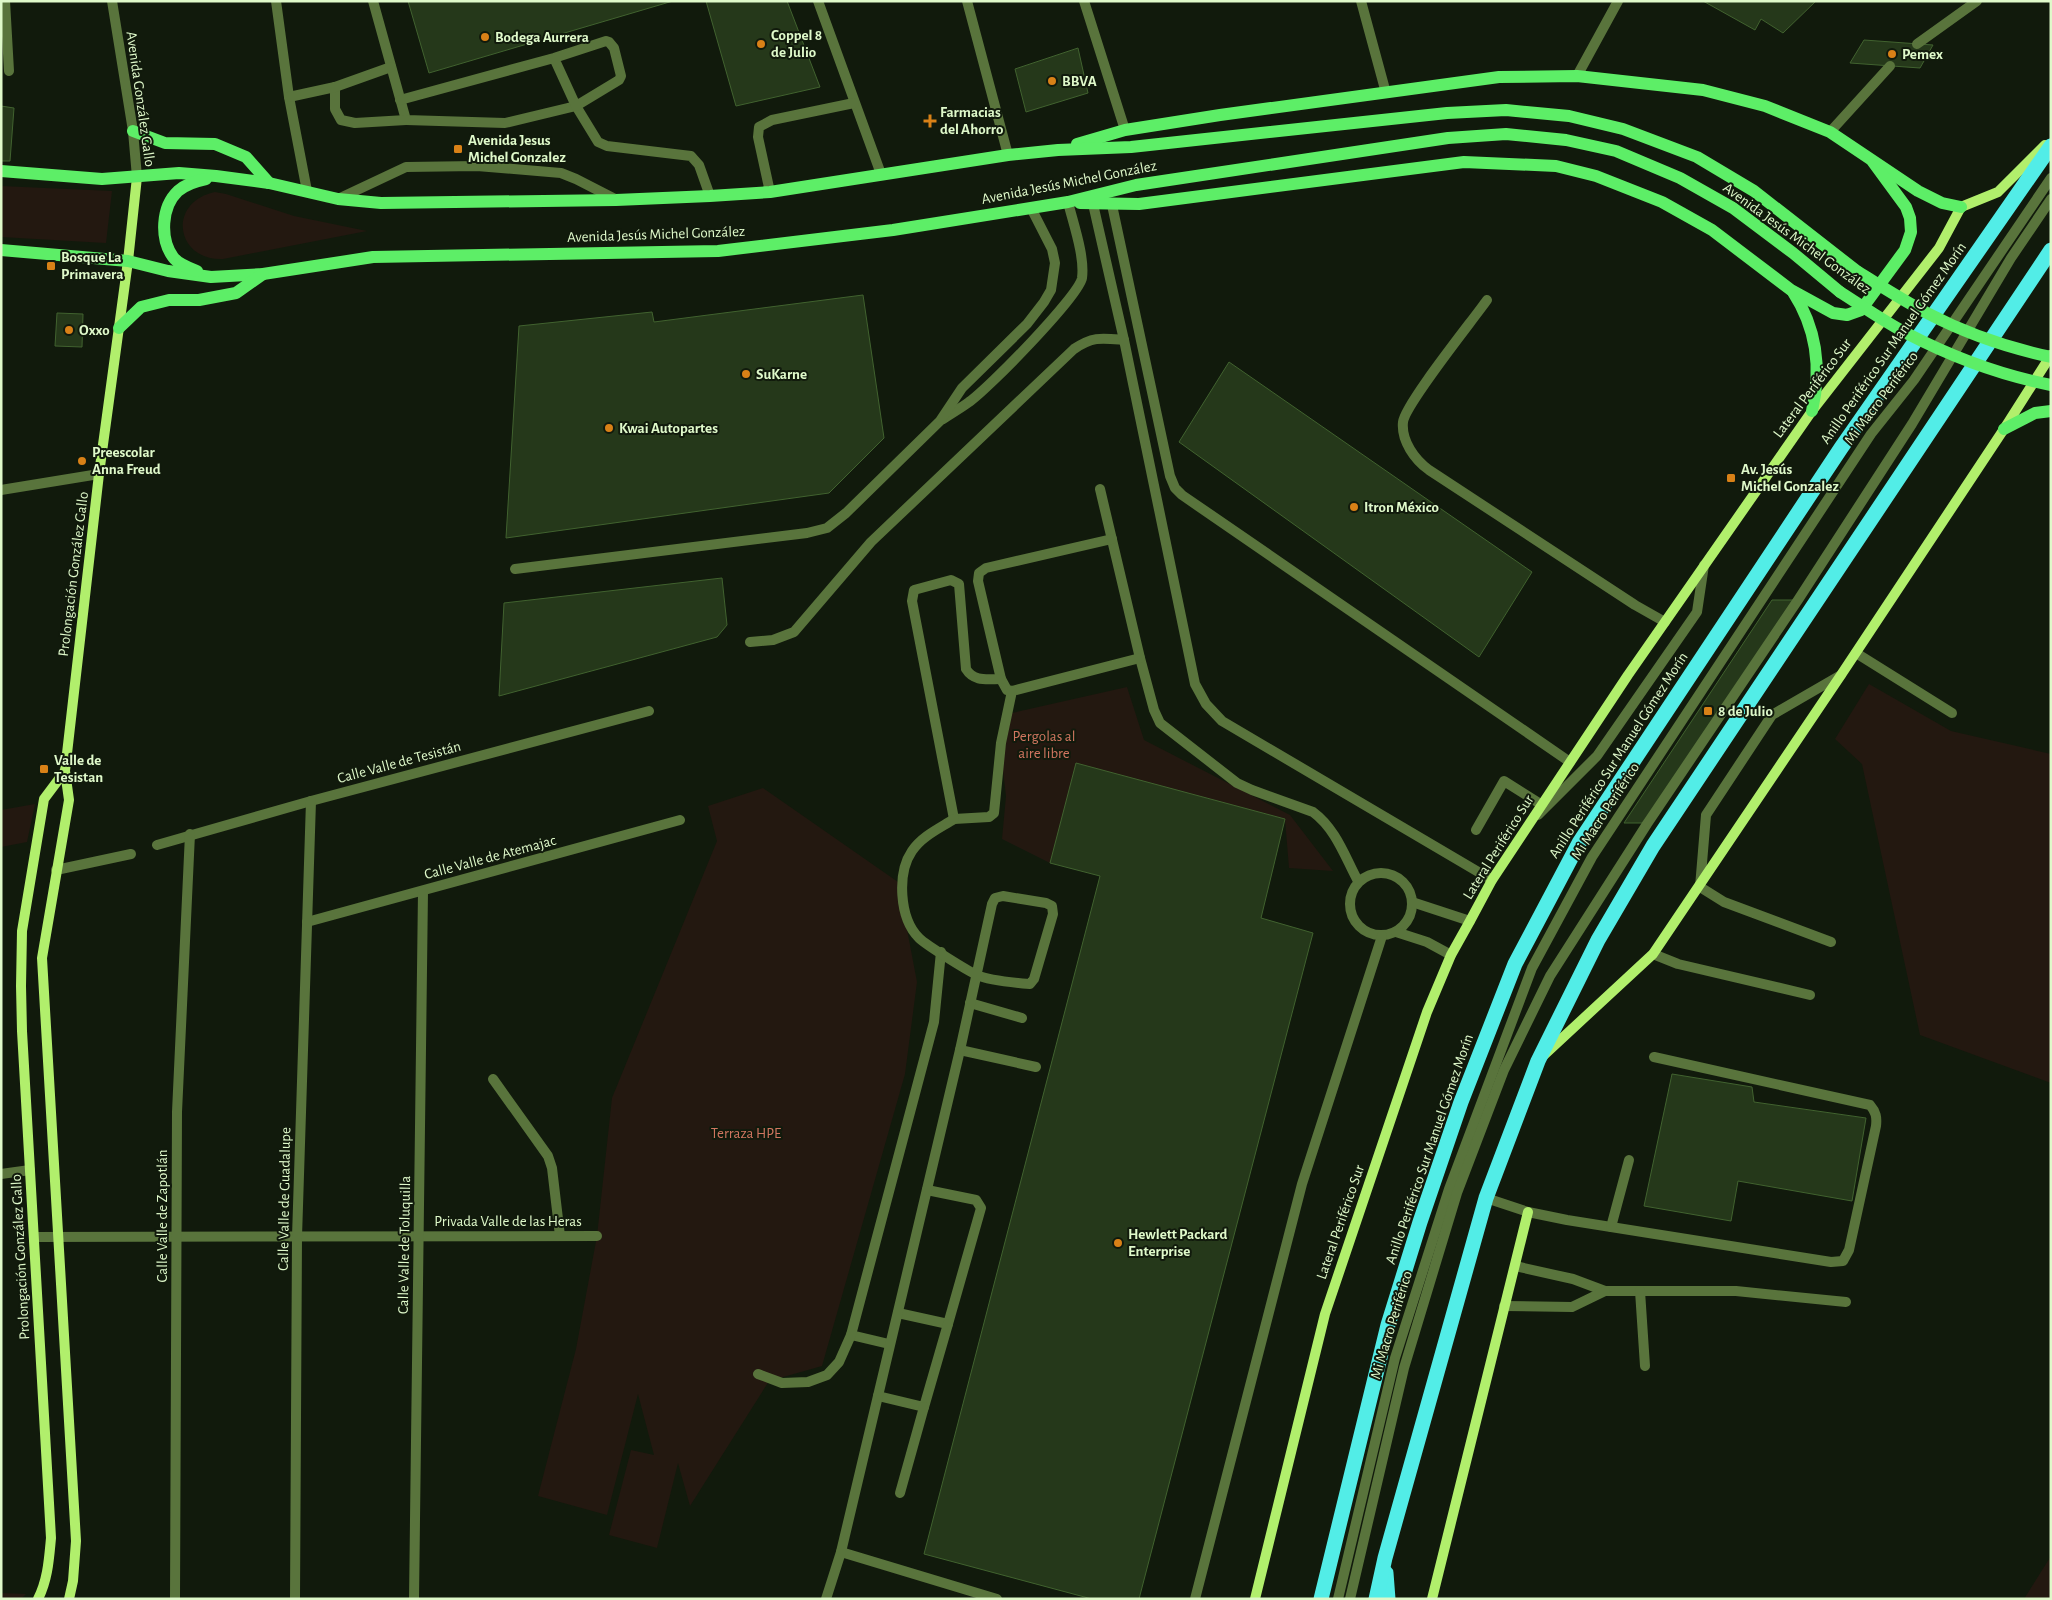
<svg xmlns="http://www.w3.org/2000/svg" width="2052" height="1600" viewBox="0 0 2052 1600" font-family="'Alegreya Sans',sans-serif">
  <rect width="100%" height="100%" fill="#111a0c"/>
  <g fill="#231810">
    <path d="M1 186 112 191 106 243 1 237Z"/>
    <path d="M215 192 226 194 294 216 367 231 223 259C175 261 167 202 215 192Z"/>
    <path d="M1869 684 1951 731 2051 754V1083L1920 1035 1862 764 1835 739Z"/>
    <path d="M1127 687 1144 740 1290 815 1333 871 1289 868 1285 819 1076 764 1050 863 1002 839 1006 796 1002 762 1012 713Z"/>
    <path d="M763 788 898 882 917 982 905 1074 822 1366 769 1381 690 1506 678 1463 657 1548 609 1535 631 1450 654 1455 638 1394 607 1515 538 1496 576 1349 597 1236 612 1098 717 841 708 806Z"/>
    <path d="M35 804 27 842 1 847V810Z"/>
    <path d="M2051 1556V1599H2024Z"/>
    <path d="M1 1593 26 1594 21 1599H1Z"/>
  </g>
  <g fill="#25381a" stroke="#41622f">
    <path d="M408 1H673L429 73Z"/>
    <path d="M706 1H787L820 87 736 106Z"/>
    <path d="M1703 1H1816L1783 33 1761 19 1755 30Z"/>
    <path d="M1864 40 1933 45 1920 68 1850 63Z"/>
    <path d="M1078 48 1088 93 1026 112 1015 69Z"/>
    <path d="M1 106 14 108 10 161H1Z"/>
    <path d="M863 295 884 438 829 493 506 538 519 326 652 312 654 322Z"/>
    <path d="M57 313 83 314 82 347 55 346Z"/>
    <path d="M1229 362 1532 572 1479 657 1179 442Z"/>
    <path d="M722 578 727 625 717 637 499 696 504 603Z"/>
    <path d="M1772 600H1793L1644 823H1624Z"/>
    <path d="M1076 763 1285 819 1261 918 1313 933 1139 1599H1092L924 1554 1100 876 1050 863Z"/>
    <path d="M1672 1074 1752 1087 1754 1102 1866 1118 1852 1201 1738 1181 1731 1221 1644 1206Z"/>
  </g>
  <g fill="none" stroke-linecap="round" stroke-linejoin="round">
    <g stroke="#59743c" stroke-width="10">
      <path d="M5 1 9 71"/>
      <path d="M276 1 289 97 307 191"/>
      <path d="M373 1 406 120 505 123 576 106 598 142 607 146 691 156 699 165 710 196"/>
      <path d="M818 1 881 174"/>
      <path d="M967 1 1008 155"/>
      <path d="M1917 44 1977 1"/>
      <path d="M335 87V109L341 120 355 123 406 120"/>
      <path d="M289 97 335 87 391 67"/>
      <path d="M400 100 554 58 606 41 609 42 614 48 621 76 619 80 576 106 554 58"/>
      <path d="M1830 132 1890 66"/>
      <path d="M770 192 758 137 759 127 772 120 854 103"/>
      <path d="M338 199 406 167 477 166 561 173 576 179 615 199"/>
      <path d="M1112 205 1170 476 1175 488 1182 495 1570 762"/>
      <path d="M1487 300C1473 320 1405 404 1403 422 1401 441 1415 460 1429 470L1635 605 1665 622"/>
      <path d="M943 419C952 413 961 408 969 402 988 389 1079 296 1082 278 1085 256 1073 223 1068 202"/>
      <path d="M1100 489 1140 658 1154 710 1160 723 1237 783 1252 790 1313 812C1336 829 1345 857 1358 881"/>
      <path d="M1112 539 986 568 979 573 978 581 1001 679 1007 690 1012 691 1140 658"/>
      <path d="M515 569 807 533 827 528 846 513 940 421 962 388 1027 324 1044 302 1051 290 1055 263 1052 249 1031 208"/>
      <path d="M750 642 773 640 794 632 871 542 1074 349C1093 336 1102 338 1124 340"/>
      <path d="M1856 653 1952 713"/>
      <path d="M1001 679C987 679 974 682 966 669L959 584 951 580 914 590 912 601 954 819 989 817 994 813 1001 743 1012 691"/>
      <path d="M1538 815 1597 756 1697 612 1704 565"/>
      <path d="M1476 830 1504 781 1542 805"/>
      <circle cx="1381" cy="904" r="31"/>
      <path d="M1412 902 1470 921"/>
      <path d="M1396 932 1427 942 1451 955"/>
      <path d="M1831 942 1724 902 1700 887 1706 815 1772 715 1841 675"/>
      <path d="M1653 954 1678 964 1810 995"/>
      <path d="M970 1003 1022 1018"/>
      <path d="M960 1050 1036 1067"/>
      <path d="M493 1079 548 1156 552 1168 560 1236"/>
      <path d="M1486 1198 1528 1212 1567 1220 1831 1262 1843 1261 1849 1250 1876 1126C1877 1117 1876 1112 1870 1105L1654 1057"/>
      <path d="M1611 1227 1629 1160"/>
      <path d="M1515 1266 1573 1279 1605 1291H1736L1846 1302"/>
      <path d="M1640 1291 1645 1366"/>
      <path d="M1504 1306 1572 1307 1605 1291"/>
      <path d="M898 1313 948 1324 981 1208 976 1200 927 1190"/>
      <path d="M851 1335 889 1344"/>
      <path d="M758 1374 782 1383 808 1382 827 1375 839 1362 851 1335 934 1022 941 952"/>
      <path d="M878 1396 924 1407 948 1324"/>
      <path d="M900 1493 924 1407"/>
      <path d="M841 1552 997 1599"/>
      <path d="M826 1599 841 1552 960 1050 992 904 995 898 1003 896 1046 903 1052 906 1053 914 1034 979 1030 984C1017 983 988 980 977 975 968 971 926 945 919 938 899 918 897 873 912 851 922 836 940 828 954 819"/>
      <path d="M1195 1599 1302 1184 1382 936"/>
      <path d="M1338 1599 1395 1358 1449 1189 1532 968 1592 857 1871 434 1914 380 2051 178"/>
      <path d="M1350 1599 1404 1368 1457 1193 1504 1070 1550 976 1647 824 1798 600 1912 424 2011 258 2051 199"/>
    </g>
    <g stroke="#59743c" stroke-width="10">
      <path d="M112 1 133 131 137 177"/>
      <path d="M1084 1 1125 130"/>
      <path d="M1361 1 1386 93"/>
      <path d="M1577 76 1618 1"/>
      <path d="M1093 204 1124 340 1195 684 1206 704 1222 721 1492 880"/>
      <path d="M1 490 99 474"/>
      <path d="M157 845 311 801 649 711"/>
      <path d="M56 870 131 854"/>
      <path d="M307 922 680 820"/>
      <path d="M1 1174 30 1170"/>
      <path d="M34 1237 597 1236"/>
      <path d="M175 1599 177 1112 190 834"/>
      <path d="M295 1599 297 1237 311 801"/>
      <path d="M414 1599 423 891"/>
    </g>
    <g stroke="#b1ef6c" stroke-width="10">
      <path d="M1544 1055 1653 954 1841 675 2004 429 2051 355"/>
      <path d="M38 1599C48 1579 49 1559 51 1538L22 1031 21 986 22 931 44 799 65 771"/>
      <path d="M69 1599 73 1581 76 1541 42 958 69 800 65 771 99 474 128 261 137 177"/>
      <path d="M1255 1599 1325 1314 1427 1012 1451 955 1470 921 1492 880 1628 675 1812 411 1939 248 1961 207 1998 192 2045 145"/>
      <path d="M1432 1599 1528 1212"/>
    </g>
    <g stroke="#5dee67" stroke-width="12">
      <path d="M133 131 165 143 215 144 246 157 269 183"/>
      <path d="M1077 144 1125 130 1220 115 1499 77 1577 76 1703 90 1765 106 1830 132 1918 191 1942 203 1961 207"/>
      <path d="M1 171 102 179 179 173 216 176 269 183 338 199 381 203 616 200 710 196 770 192 1008 155 1058 150 1131 147 1447 113 1506 110 1569 116 1623 129 1697 157 1754 191 1858 272"/>
      <path d="M1080 203 1139 204 1464 162 1556 166 1596 176 1662 202 1712 230 1791 290 1833 313 1847 315 1861 310 1905 250 1911 232 1910 218 1906 207 1873 162"/>
      <path d="M1 250 128 261 168 271 211 277 263 274 373 257 718 251 893 230 1068 202 1136 185 1448 138 1506 134 1566 140 1616 151 1680 178 1733 208 1793 253 1840 292"/>
      <path d="M197 271C189 268 178 264 173 257 160 239 161 207 178 191 186 184 196 181 206 179"/>
      <path d="M1793 292C1817 329 1822 368 1812 411"/>
      <path d="M119 328 141 307 169 300H199L236 293 263 274"/>
      <path d="M2004 429 2035 413 2051 411"/>
    </g>
    <g stroke="#52ede7" stroke-width="15">
      <path d="M1386 1573 1388 1599"/>
      <path d="M1321 1599 1388 1325 1420 1222 1461 1102 1515 964 1579 843 1841 448 2051 146"/>
      <path d="M1376 1599 1385 1558 1486 1198 1538 1061 1598 940 1653 846 2051 250"/>
    </g>
    <g stroke="#5dee67" stroke-width="12">
      <path d="M1858 272C1881 286 1904 301 1927 313 1965 333 2009 348 2051 357"/>
      <path d="M1840 292C1862 306 1883 321 1906 333 1952 357 2000 375 2051 385"/>
    </g>
  </g>
  <g fill="#d98117" stroke="#111a0c" stroke-width="2">
    <circle cx="485" cy="37" r="5"/>
    <circle cx="761" cy="44" r="5"/>
    <circle cx="1892" cy="54" r="5"/>
    <circle cx="1052" cy="81" r="5"/>
    <path d="M927.5 113.5h5v5h5v5h-5v5h-5v-5h-5v-5h5z"/>
    <rect x="453" y="144" width="10" height="10" rx="2.5"/>
    <rect x="46" y="261" width="10" height="10" rx="2.5"/>
    <circle cx="69" cy="330" r="5"/>
    <circle cx="746" cy="374" r="5"/>
    <circle cx="609" cy="428" r="5"/>
    <circle cx="82" cy="461" r="5"/>
    <rect x="1726" y="473" width="10" height="10" rx="2.5"/>
    <circle cx="1354" cy="507" r="5"/>
    <rect x="1703" y="706" width="10" height="10" rx="2.5"/>
    <rect x="39" y="764" width="10" height="10" rx="2.5"/>
    <circle cx="1118" cy="1243" r="5"/>
  </g>
  <g text-anchor="middle" stroke-width="4" stroke-linejoin="round" paint-order="stroke">
    <g font-size="15" font-weight="bold" fill="#dff9ca" stroke="#111a0c" text-anchor="start">
      <text x="771" y="40">Coppel 8<tspan x="771" dy="17">de Julio</tspan></text>
      <text x="495" y="42">Bodega Aurrera</text>
      <text x="1902" y="59">Pemex</text>
      <text x="1062" y="86">BBVA</text>
      <text x="940" y="117">Farmacias<tspan x="940" dy="17">del Ahorro</tspan></text>
      <text x="468" y="145">Avenida Jesus<tspan x="468" dy="17">Michel Gonzalez</tspan></text>
      <text x="61" y="262">Bosque La<tspan x="61" dy="17">Primavera</tspan></text>
      <text x="79" y="335">Oxxo</text>
      <text x="756" y="379">SuKarne</text>
      <text x="619" y="433">Kwai Autopartes</text>
      <text x="92" y="457">Preescolar<tspan x="92" dy="17">Anna Freud</tspan></text>
      <text x="1741" y="474">Av. Jesús<tspan x="1741" dy="17">Michel Gonzalez</tspan></text>
      <text x="1364" y="512">Itron México</text>
      <text x="1718" y="716">8 de Julio</text>
      <text x="54" y="765">Valle de<tspan x="54" dy="17">Tesistan</tspan></text>
      <text x="1128" y="1239">Hewlett Packard<tspan x="1128" dy="17">Enterprise</tspan></text>
    </g>
    <g font-size="15" fill="#dff9ca" stroke="#111a0c">
      <text transform="translate(141 99) rotate(82)" y="5">Avenida González Gallo</text>
      <text transform="translate(1069 182) rotate(-11)" y="5">Avenida Jesús Michel González</text>
      <text transform="translate(656 234) rotate(-2)" y="5">Avenida Jesús Michel González</text>
      <text transform="translate(1797 238) rotate(36)" y="5">Avenida Jesús Michel González</text>
      <text transform="translate(1893 343) rotate(-55)" y="5">Anillo Periférico Sur Manuel Gómez Morín</text>
      <text transform="translate(1812 388) rotate(-53)" y="5">Lateral Periférico Sur</text>
      <text transform="translate(1881 398) rotate(-53)" y="5">Mi Macro Periférico</text>
      <text transform="translate(73 574) rotate(-83)" y="5">Prolongación González Gallo</text>
      <text transform="translate(1618 755) rotate(-57)" y="5">Anillo Periférico Sur Manuel Gómez Morín</text>
      <text transform="translate(399 762) rotate(-15)" y="5">Calle Valle de Tesistán</text>
      <text transform="translate(1605 811) rotate(-57)" y="5">Mi Macro Periférico</text>
      <text transform="translate(1498 847) rotate(-58)" y="5">Lateral Periférico Sur</text>
      <text transform="translate(490 857) rotate(-15)" y="5">Calle Valle de Atemajac</text>
      <text transform="translate(1429 1149) rotate(-71)" y="5">Anillo Periférico Sur Manuel Gómez Morín</text>
      <text transform="translate(284 1199) rotate(-89)" y="5">Calle Valle de Guadalupe</text>
      <text transform="translate(162 1216) rotate(-90)" y="5">Calle Valle de Zapotlán</text>
      <text x="508" y="1226">Privada Valle de las Heras</text>
      <text transform="translate(1340 1222) rotate(-71)" y="5">Lateral Periférico Sur</text>
      <text transform="translate(404 1245) rotate(-89)" y="5">Calle Valle de Toluquilla</text>
      <text transform="translate(20 1257) rotate(-93)" y="5">Prolongación González Gallo</text>
      <text transform="translate(1391 1325) rotate(-73)" y="5">Mi Macro Periférico</text>
    </g>
    <g font-size="15" fill="#d07660" stroke="#111a0c">
      <text x="1044" y="741">Pergolas al<tspan x="1044" dy="17">aire libre</tspan></text>
      <text x="746" y="1138">Terraza HPE</text>
    </g>
  </g>
  <rect width="2052" height="1600" fill="none" stroke="#dff9ca" stroke-width="5"/>
</svg>
